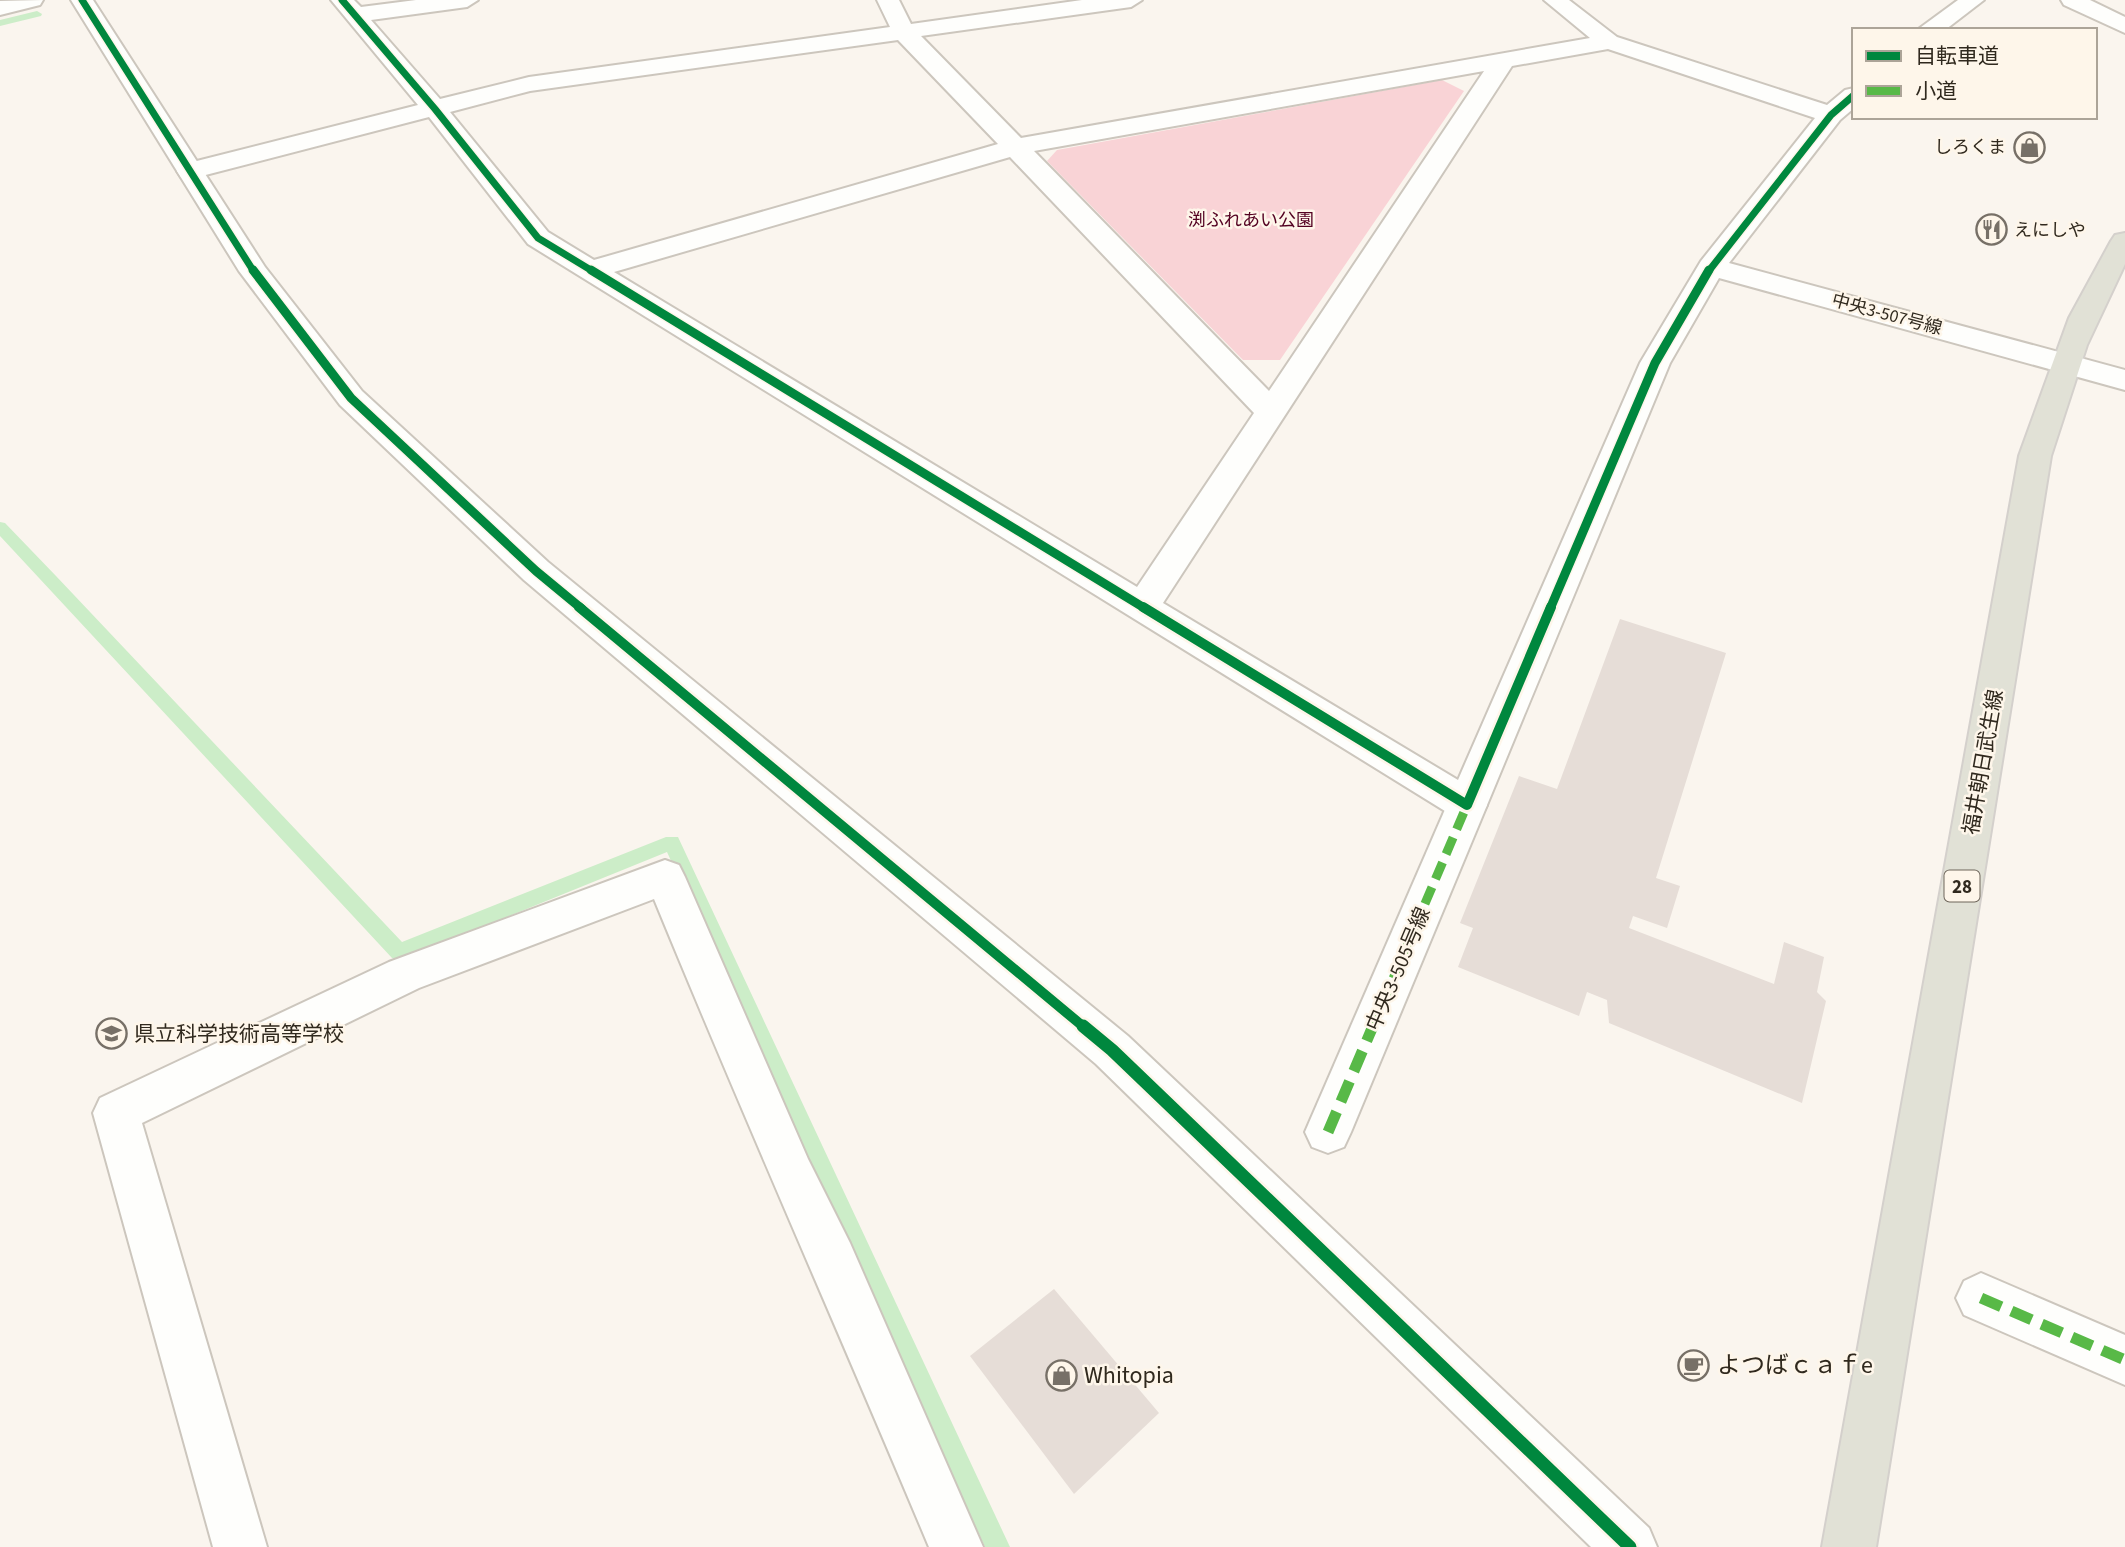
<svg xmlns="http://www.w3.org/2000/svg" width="2125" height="1547" viewBox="0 0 2125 1547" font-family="'Source Sans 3','Noto Sans JP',sans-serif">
  <rect width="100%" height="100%" fill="#faf5ee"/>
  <path fill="#f9d3d6" d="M1442 80 1464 91 1280 360H1243L1047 161 1057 150Z"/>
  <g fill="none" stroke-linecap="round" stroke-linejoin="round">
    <g fill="#ccedc8" fill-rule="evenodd">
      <path d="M37 11 42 14 41 16 0 26V20Z"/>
      <path d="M0 522 5 523 56 576 402 942 666 837H678L1010 1547H985L667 852 406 958 399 960 392 958 0 536Z"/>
    </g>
  </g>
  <g fill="#e6ddd7">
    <path d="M1620 619 1726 653 1656 878 1680 886 1667 928 1633 916 1629 928 1774 984 1784 942 1824 957 1817 992 1826 1001 1802 1103 1609 1023 1607 1000 1587 992 1579 1016 1458 967 1473 928 1460 923 1519 776 1557 789Z"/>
    <path d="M1054 1289 1159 1413 1074 1494 970 1356Z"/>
  </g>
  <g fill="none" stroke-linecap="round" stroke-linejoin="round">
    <defs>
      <g id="pedestrian">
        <path d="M1467 789 1481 794 1487 805 1351 1132 1344 1147 1328 1153 1312 1147 1305 1132 1447 805 1453 794Z"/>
        <path d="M1981 1273 2125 1335V1385L1964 1315 1956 1298 1964 1281Z"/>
      </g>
      <g id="minor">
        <path d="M331 0H354L361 7 416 0H478L467 7 371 20 440 99 529 77 890 27 877 0H899L911 24 1082 0H1142L1131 7 921 36 1021 138 1590 38 1544 0H1569L1617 37 1827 105 1845 90 1854 88V108L1840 120 1729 263 2125 370V390L1719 278 1670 363 1487 805 1481 816 1467 821 1453 816 528 244 429 117 190 179 181 177 177 171 181 165 418 105ZM898 40 998 144 594 260 548 232 450 112 530 91ZM1608 49 1815 118 1701 261 1640 363 1458 780 1163 603 1512 66ZM1484 71 1269 391 1034 151ZM1010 157 1254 413 1137 587 614 272Z"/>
        <path d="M1958 0H1984L1945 30H1917Z"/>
        <path d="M2061 0H2090L2125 17V33L2064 5Z"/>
        <path d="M665 860 679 865 685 877 808 1159 850 1243 983 1547H929C838 1330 743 1116 654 899L419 988 142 1123 267 1547H213L93 1113 100 1098 389 962Z"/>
      </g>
      <g id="tertiary">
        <path d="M43 0 40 5 0 15V1Z"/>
        <path d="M71 0H93L265 267 362 391 548 562 1128 1036 1649 1528 1657 1547H1591L1096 1064 524 580 340 405 239 271Z"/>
      </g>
      <path id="primary" d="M2125 233V264L2087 345 2051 456 1876 1547H1822L2019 456 2069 318 2111 241 2115 235Z"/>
    </defs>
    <use href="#pedestrian" stroke="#ccc6bd" stroke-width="4"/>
    <use href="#minor" stroke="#ccc6bd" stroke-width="4"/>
    <use href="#tertiary" stroke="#ccc6bd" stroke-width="4"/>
    <use href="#primary" stroke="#d4d0cc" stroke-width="4"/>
    <use href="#pedestrian" fill="#fefefc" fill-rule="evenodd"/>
    <use href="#minor" fill="#fefefc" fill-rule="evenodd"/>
    <use href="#tertiary" fill="#fefefc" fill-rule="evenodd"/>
    <use href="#primary" fill="#e1e1d6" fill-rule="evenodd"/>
    <path stroke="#58b947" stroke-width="9" stroke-dasharray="18 9" stroke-linecap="butt" d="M1372 1028 1467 805"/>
    <g stroke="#58b947" stroke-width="11" stroke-dasharray="22 11" stroke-linecap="butt">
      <path d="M1328 1132 1373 1026"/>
      <path d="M1981 1298 2125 1360"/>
    </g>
    <defs>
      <g id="cycleway-far3">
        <path d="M82 0 254 272"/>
        <path d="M342 0 435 109 538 238 594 272"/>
        <path d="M1708 272 1831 115 1854 95"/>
      </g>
      <g id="cycleway-far2">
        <path d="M253 270 351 398 536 571 582 609"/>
        <path d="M591 270 1146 609"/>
        <path d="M1550 609 1655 363 1709 270"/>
      </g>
      <g id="cycleway-far1">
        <path d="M579 607 1085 1028"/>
        <path d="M1143 607 1467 805 1551 607"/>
      </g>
      <path id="cycleway" d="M1083 1026 1112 1050 1630 1547"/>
    </defs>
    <use href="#cycleway-far3" stroke="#fef6ea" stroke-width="10"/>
    <use href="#cycleway-far2" stroke="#fef6ea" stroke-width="12"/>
    <use href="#cycleway-far1" stroke="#fef6ea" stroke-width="15"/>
    <use href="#cycleway" stroke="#fef6ea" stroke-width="18"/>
    <use href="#cycleway-far3" stroke="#00873e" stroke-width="7"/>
    <use href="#cycleway-far2" stroke="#00873e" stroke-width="9"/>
    <use href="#cycleway-far1" stroke="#00873e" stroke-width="10"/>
    <use href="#cycleway" stroke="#00873e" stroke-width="13"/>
  </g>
  <defs>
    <symbol id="shop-ring" viewBox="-11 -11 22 22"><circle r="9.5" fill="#fef6ea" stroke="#777067" stroke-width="1.5"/><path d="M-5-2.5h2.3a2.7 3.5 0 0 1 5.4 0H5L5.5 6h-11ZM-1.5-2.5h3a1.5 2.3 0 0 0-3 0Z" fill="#777067"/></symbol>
    <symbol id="restaurant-ring" viewBox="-11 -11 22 22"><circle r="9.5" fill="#fef6ea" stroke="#777067" stroke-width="1.5"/><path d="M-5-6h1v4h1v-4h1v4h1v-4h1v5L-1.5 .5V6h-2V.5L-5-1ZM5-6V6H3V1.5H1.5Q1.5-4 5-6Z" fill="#777067"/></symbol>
    <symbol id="school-ring" viewBox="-11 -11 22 22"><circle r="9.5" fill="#fef6ea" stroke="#777067" stroke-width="1.5"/><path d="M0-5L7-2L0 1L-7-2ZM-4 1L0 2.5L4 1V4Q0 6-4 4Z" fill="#777067"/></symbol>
    <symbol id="cafe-ring" viewBox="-11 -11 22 22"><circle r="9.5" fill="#fef6ea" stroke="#777067" stroke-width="1.5"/><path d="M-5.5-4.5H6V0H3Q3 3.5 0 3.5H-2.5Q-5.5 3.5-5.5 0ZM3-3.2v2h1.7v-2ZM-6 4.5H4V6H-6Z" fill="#777067"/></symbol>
  </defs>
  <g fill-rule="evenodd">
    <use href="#shop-ring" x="2012" y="130" width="35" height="35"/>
    <use href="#restaurant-ring" x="1974" y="212" width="35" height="35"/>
    <use href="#school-ring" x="94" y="1016" width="35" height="35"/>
    <use href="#cafe-ring" x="1676" y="1348" width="35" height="35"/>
    <use href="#shop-ring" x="1044" y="1358" width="35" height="35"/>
  </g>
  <g text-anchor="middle" stroke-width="5" stroke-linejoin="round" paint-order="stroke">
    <g font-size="18" fill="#30291e" stroke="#fef6ea" text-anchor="end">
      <text x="2006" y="153">しろくま</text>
      <text x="2014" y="236" text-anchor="start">えにしや</text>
    </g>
    <g font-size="18" fill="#530121" stroke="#fef6ea">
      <text x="1251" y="226">渕ふれあい公園</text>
    </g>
    <g font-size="18" fill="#30291e" stroke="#fef6ea">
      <text transform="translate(1887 314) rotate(15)" y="6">中央3-507号線</text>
    </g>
    <rect fill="#fef6ea" stroke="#6e665b" stroke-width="2" x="1944.5" y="870.5" width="35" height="31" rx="5"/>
    <g font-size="19" font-weight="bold" fill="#30291e">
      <text x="1962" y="893">28</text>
    </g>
    <g font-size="21" fill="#30291e" stroke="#fef6ea">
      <text transform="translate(1983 762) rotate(-80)" y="7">福井朝日武生線</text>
      <text transform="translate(1398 969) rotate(-67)" y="7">中央3-505号線</text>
    </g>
    <g font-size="21" fill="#30291e" stroke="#fef6ea" text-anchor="start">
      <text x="134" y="1041">県立科学技術高等学校</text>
    </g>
    <g font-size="24" fill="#30291e" stroke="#fef6ea" text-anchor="start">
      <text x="1717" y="1373">よつばｃａｆe</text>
      <text x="1084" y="1383">Whitopia</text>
    </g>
  </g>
  <rect x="1852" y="28" width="245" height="91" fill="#fef6ea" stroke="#aca498" stroke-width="2"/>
  <rect x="1866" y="51" width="35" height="10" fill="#00873e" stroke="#aca498" stroke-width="2"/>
  <text x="1915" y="63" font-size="21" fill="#30291e">自転車道</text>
  <rect x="1866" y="86" width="35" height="10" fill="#58b947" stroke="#aca498" stroke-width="2"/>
  <text x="1915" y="98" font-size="21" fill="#30291e">小道</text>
</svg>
